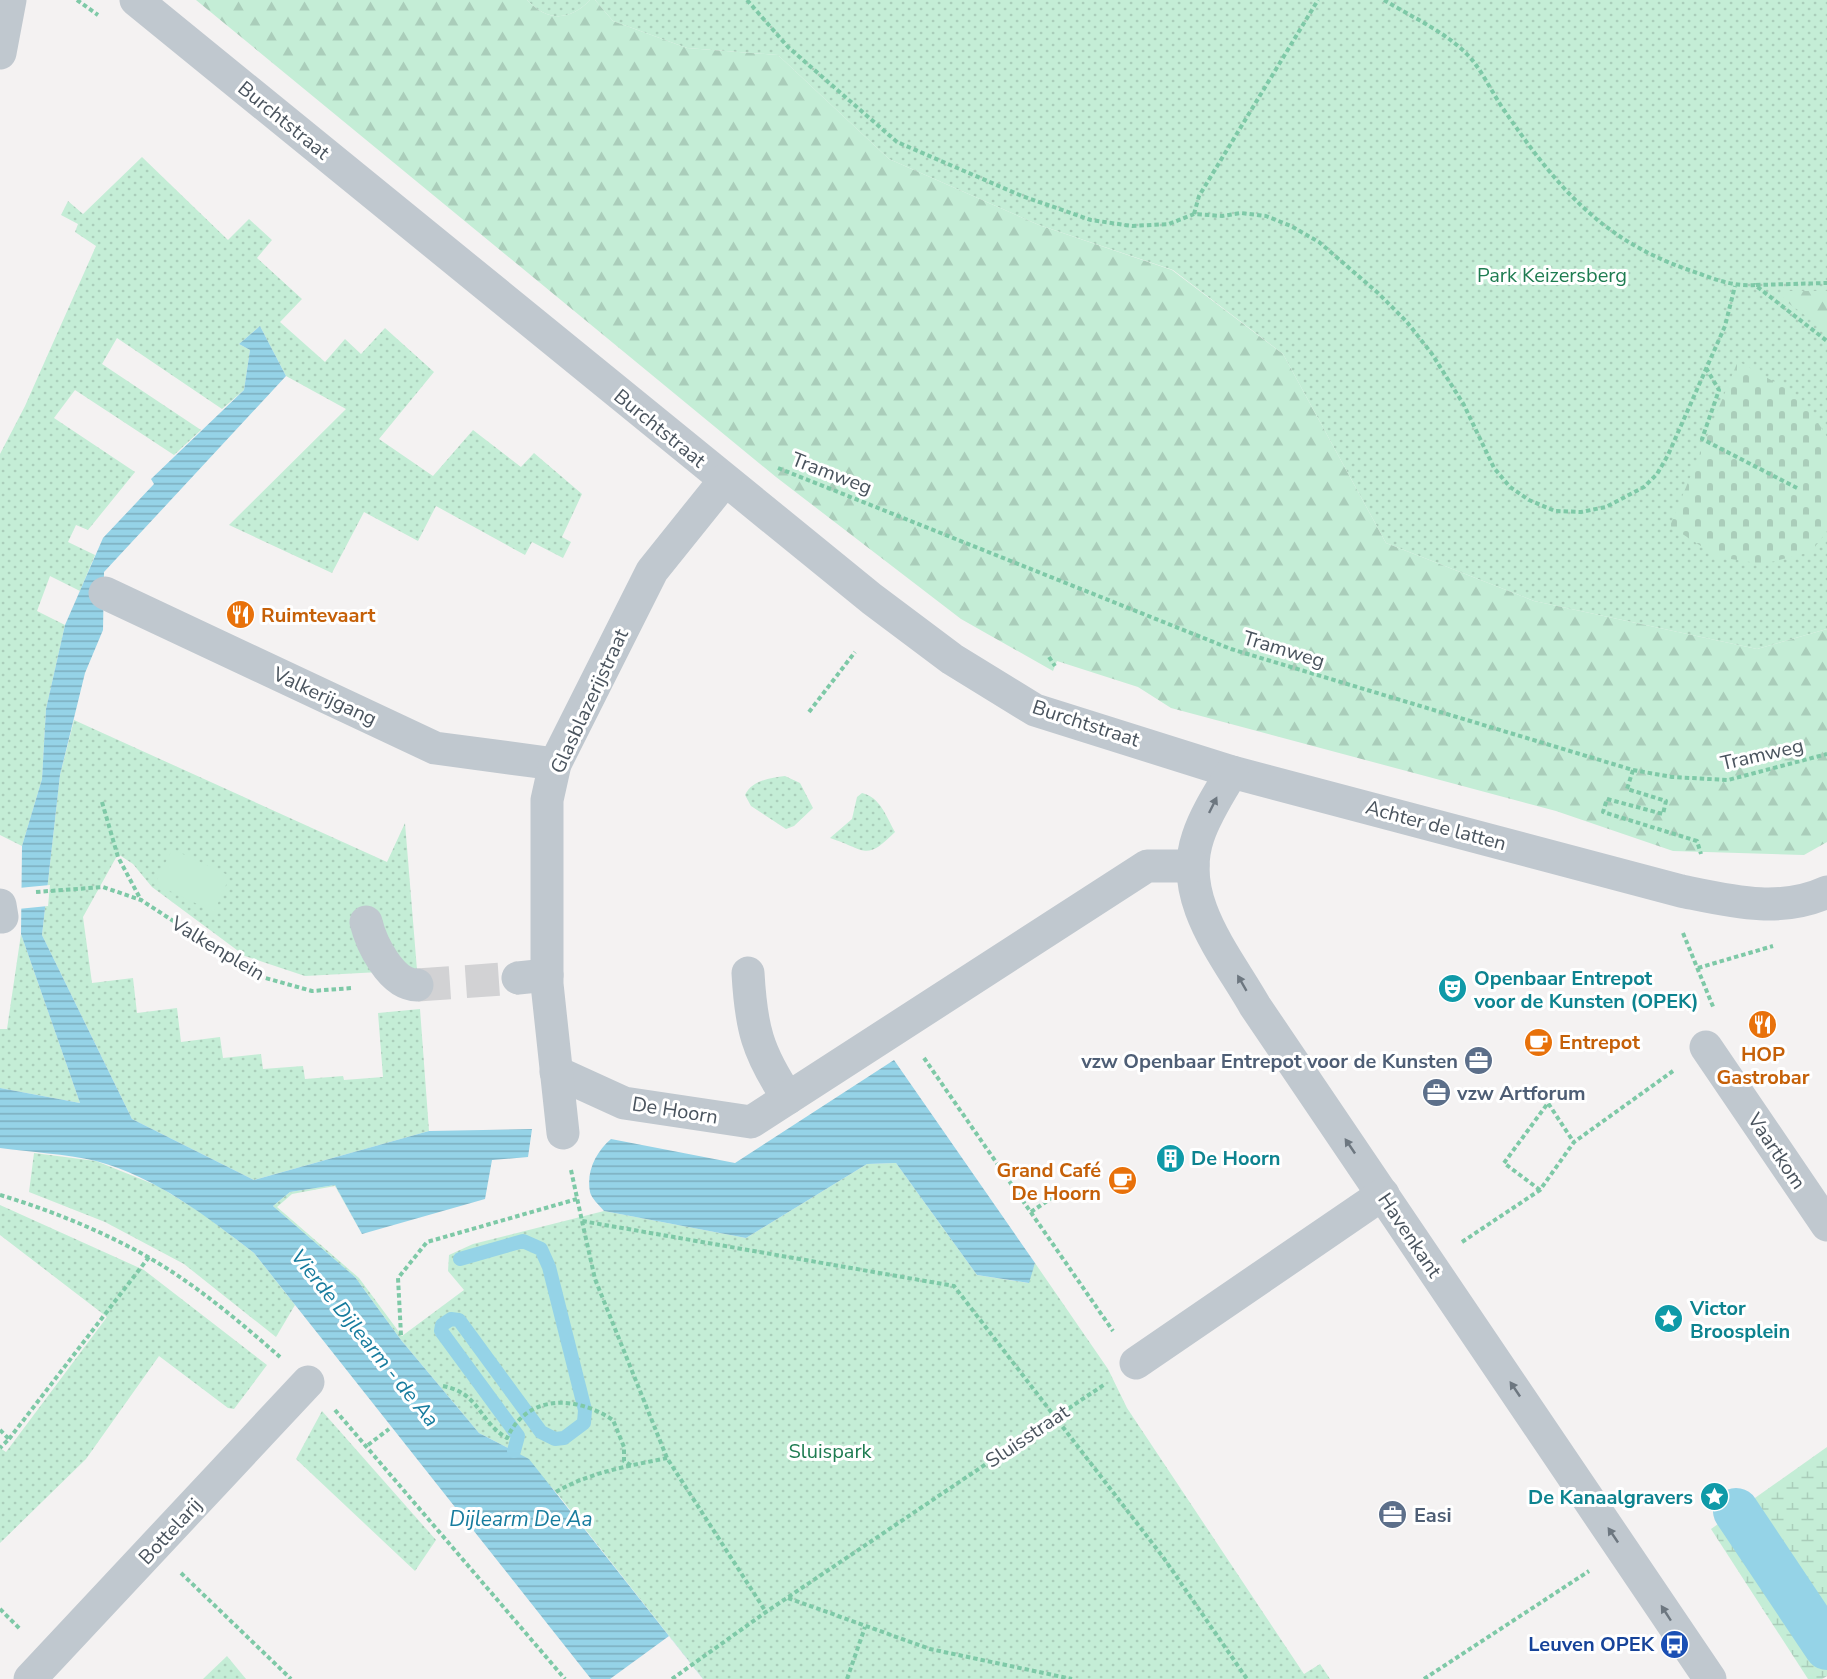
<svg xmlns="http://www.w3.org/2000/svg" width="1827" height="1679" viewBox="0 0 1827 1679" font-family="'Nunito Sans',sans-serif">
  <defs>
    <pattern id="green-dots" width="8" height="8" patternUnits="userSpaceOnUse" patternTransform="scale(1.5)"><rect width="8" height="8" fill="#c4edd6"/><path d="M2 2h.1M6 6h.1" fill="none" stroke="#aacdba" stroke-width="1.8" stroke-linecap="round"/></pattern>
    <pattern id="forest-firs" width="22" height="20" patternUnits="userSpaceOnUse" patternTransform="scale(1.5)"><rect width="22" height="20" fill="#c4edd6"/><path d="M5 1l3.5 6h-7zM16 11l3.5 6h-7z" fill="#aacdba"/></pattern>
    <pattern id="wetland-marsh" width="20" height="14" patternUnits="userSpaceOnUse" patternTransform="scale(1.5)"><rect width="20" height="14" fill="#c4edd6"/><path d="M1 5h8M5 5V1M11 12h8M15 12V8" fill="none" stroke="#aacdba"/></pattern>
    <pattern id="cemetery-stones" width="16" height="16" patternUnits="userSpaceOnUse" patternTransform="scale(1.5)"><rect width="16" height="16" fill="#c4edd6"/><path d="M2 7V4a2 2 0 0 1 4 0v3zM10 15v-3a2 2 0 0 1 4 0v3z" fill="#aacdba"/></pattern>
    <pattern id="water-rules" width="6" height="5" patternUnits="userSpaceOnUse" patternTransform="scale(1.5)"><rect width="6" height="5" fill="#95d3e7"/><path d="M0 2.5h6" fill="none" stroke="#7caebe"/></pattern>
  </defs>
  <rect width="100%" height="100%" fill="#f4f2f2"/>
  <g fill="url(#green-dots)">
    <path d="M527 0H590C570 21 548 22 527 0Z"/>
    <path d="M595 0H1827V629L1757 649 1534 601 1386 543 1283 354 1173 270 1039 225 889 159 778 55 687 48 613 21Z"/>
    <path d="M142 157 228 240 249 219 272 240 257 258 302 299 280 322 325 362 345 339 361 354 385 328 434 372 379 439 433 476 473 430 521 467 534 453 582 494 562 537 571 542 563 558 532 542 525 555 436 506 418 541 364 512 332 573 229 525 346 409 286 376 260 326 239 344 250 350 244 390 222 409 117 338 102 364 201 430 174 455 75 390 54 418 135 472 88 530 76 525 68 542 95 555 80 591 50 576 37 611 65 625 46 709 42 779 22 846 0 835V454L25 406 96 246 75 232 78 224 61 215 68 201 83 214Z"/>
    <path d="M74 720 387 862 405 823 417 970 305 976 245 956 152 887 133 864 118 854 83 917 92 983 133 978 137 1013 177 1008 181 1042 220 1037 223 1058 261 1054 263 1069 303 1066 305 1079 343 1076 344 1080 383 1077 378 1013 420 1009 429 1131 254 1180 132 1119 42 935 60 775Z"/>
    <path d="M785 776 800 783 813 808 794 826 786 829 751 806 745 795C752 780 770 778 785 776Z"/>
    <path d="M862 793C880 797 886 816 895 832 865 862 867 850 830 838L852 819 857 797Z"/>
    <path d="M21 934 80 1103 0 1088V1029H7Z"/>
    <path d="M34 1153 96 1161 158 1186 203 1214 254 1253 295 1305 276 1337 184 1264 105 1222 29 1192Z"/>
    <path d="M896 1163 977 1275 1028 1283 1035 1263 1108 1369 1127 1408 1304 1674 1320 1664 1330 1679H703L556 1492 514 1451 479 1433 401 1340 355 1277 273 1206 290 1192 335 1185 362 1234 335 1186 292 1194 277 1207 359 1278 402 1336 464 1290 448 1271 449 1255 473 1244 604 1211 746 1238 867 1164Z"/>
    <path d="M0 1205 144 1270 267 1365 234 1409 228 1408 159 1356 86 1459 0 1543V1448L6 1452 107 1317 0 1235Z"/>
    <path d="M322 1411 436 1540 415 1571 296 1459Z"/>
    <path d="M227 1656 246 1679H203Z"/>
  </g>
  <g fill="url(#forest-firs)">
    <path d="M196 0H527C548 22 570 21 590 0H595L613 21 687 48 778 55 889 159 1039 225 1172 270 1283 354 1386 543 1534 601 1757 649 1827 629V842L1804 855 1673 851 1556 811 1171 708 1138 687 1057 661 1053 671 961 619 776 477Z"/>
    <path d="M1787 291H1827V331L1784 300 1782 294Z"/>
  </g>
  <path fill="url(#wetland-marsh)" d="M1827 1447V1676L1822 1679H1808L1711 1529Z"/>
  <path fill="url(#cemetery-stones)" d="M1738 361 1785 388 1815 418 1827 437V531L1811 552 1763 564 1718 557 1670 526Z"/>
  <path fill="#c4edd6" d="M172 849 230 876 214 912 155 884Z"/>
  <g fill="url(#water-rules)">
    <path d="M260 326 286 376 104 572 103 630 85 673 60 775 42 935 132 1119 254 1180 429 1131 532 1129 528 1157 492 1160 485 1199 362 1234 335 1185 290 1192 273 1206 355 1277 401 1340 479 1433 529 1459 703 1679H591L254 1253C206 1216 156 1177 96 1161 65 1154 31 1152 0 1148V1088L80 1103 21 934 22 846 42 779 46 709 65 625 103 538 154 484 151 479 244 390 250 350 239 344Z"/>
    <path d="M894 1060 1035 1263 1029 1283 977 1275 896 1163 867 1164 746 1238 604 1211C600 1206 591 1198 590 1192 586 1171 596 1152 611 1139L735 1163Z"/>
  </g>
  <g fill="#f4f2f2">
    <path d="M50 885 48 906 18 909V888Z"/>
    <path d="M669 1636 703 1679H610Z"/>
  </g>
  <g fill="none" stroke-linecap="round" stroke-linejoin="round">
    <path stroke="#95d3e7" stroke-width="14" d="M460 1259 523 1241 541 1249 549 1267 585 1410 584 1423 564 1438 555 1439 541 1432 459 1320 451 1319 442 1325 441 1331 518 1436 514 1451"/>
    <path stroke="#95d3e7" stroke-width="46" d="M1736 1511 1827 1647"/>
    <path stroke="#d2d2d4" stroke-width="33" stroke-dasharray="33 16" stroke-linecap="butt" d="M417 985 518 978"/>
    <g stroke="#7ec9a7" stroke-width="4" stroke-dasharray="4.5 3" stroke-linecap="butt">
      <path d="M77 0 98 15"/>
      <path d="M747 0 788 47 897 142 1022 196 1091 220 1132 226 1169 224 1194 214 1222 216 1241 213 1266 216 1291 226 1319 242 1378 293 1407 322 1432 354 1464 405 1494 468 1510 487 1529 500 1555 511 1581 512 1606 507 1644 487 1657 474 1668 455 1725 326 1735 286"/>
      <path d="M1384 0C1413 18 1451 34 1473 61 1484 75 1492 92 1502 107 1553 182 1598 238 1686 269 1710 277 1730 287 1755 285L1827 341"/>
      <path d="M1194 214 1199 196 1318 0"/>
      <path d="M1756 285 1827 283"/>
      <path d="M1706 368 1719 390 1702 439 1797 488"/>
      <path d="M778 468 1231 649 1633 770 1672 777 1728 780 1827 754"/>
      <path d="M1049 657 1055 666"/>
      <path d="M809 712 855 652"/>
      <path d="M1633 770 1627 789 1666 801 1663 814 1607 799 1603 812 1697 841 1701 854"/>
      <path d="M102 802 118 857 141 900"/>
      <path d="M36 892 103 887 141 900 258 976 312 991 352 988"/>
      <path d="M1683 933 1714 1009"/>
      <path d="M1698 968 1773 946"/>
      <path d="M924 1058 1113 1331"/>
      <path d="M571 1170 582 1221 954 1286 1163 1557 1247 1679"/>
      <path d="M1540 1190 1504 1163 1548 1103 1573 1141"/>
      <path d="M0 1195C50 1210 102 1231 148 1257 195 1284 239 1321 280 1357"/>
      <path d="M1031 1212 1053 1197"/>
      <path d="M582 1221 595 1279 667 1458 766 1612"/>
      <path d="M1462 1242 1540 1190 1574 1142 1673 1071"/>
      <path d="M401 1335 398 1278 427 1242 577 1199"/>
      <path d="M443 1386C480 1393 479 1422 507 1438 528 1393 577 1396 613 1420L624 1447V1461L632 1466"/>
      <path d="M335 1410 565 1679"/>
      <path d="M0 1430 9 1439 0 1448"/>
      <path d="M9 1439 149 1257"/>
      <path d="M368 1445 389 1429"/>
      <path d="M556 1492C590 1472 629 1466 667 1458"/>
      <path d="M181 1573 291 1679"/>
      <path d="M788 1598 930 1649 1072 1679"/>
      <path d="M0 1609 21 1630"/>
      <path d="M672 1679 766 1612 1105 1384"/>
      <path d="M847 1679 865 1627"/>
      <path d="M1424 1679 1589 1571"/>
    </g>
    <g stroke="#c0c8cf" stroke-width="33">
      <path d="M136 0 872 599 952 659 1035 710 1232 772 1681 891C1730 901 1779 914 1827 892"/>
      <path d="M0 53 10 0"/>
      <path d="M105 593 435 748 555 764"/>
      <path d="M1232 772C1220 792 1205 815 1198 837 1177 899 1226 955 1255 1006L1710 1679"/>
      <path d="M0 905 2 917"/>
      <path d="M366 922C371 943 391 985 417 985"/>
      <path d="M748 973C751 1027 757 1052 788 1098"/>
      <path d="M518 978 547 975"/>
      <path d="M1706 1047 1827 1225"/>
      <path d="M556 1072 624 1103 751 1122 1147 866H1193"/>
      <path d="M563 1133 547 984V800L555 764 652 571 725 480"/>
      <path d="M1136 1363 1383 1194"/>
      <path d="M30 1679 308 1382"/>
    </g>
  </g>
  <defs><path id="oneway-solid" d="M-6-.8H1V-3.2L6.5 0L1 3.2V.8H-6Z" transform="scale(1.5)"/></defs>
  <g fill="#6d7780">
    <use href="#oneway-solid" transform="translate(1213 805) rotate(-64)"/>
    <use href="#oneway-solid" transform="translate(1242 983) rotate(-120)"/>
    <use href="#oneway-solid" transform="translate(1350 1146) rotate(-124)"/>
    <use href="#oneway-solid" transform="translate(1515 1389) rotate(-124)"/>
    <use href="#oneway-solid" transform="translate(1613 1535) rotate(-124)"/>
    <use href="#oneway-solid" transform="translate(1666 1613) rotate(-123)"/>
  </g>
  <defs>
    <symbol id="restaurant-disc" viewBox="-11 -11 22 22"><circle r="9.5" fill="#e8710a" stroke="#fff"/><path d="M-5-6h1v4h1v-4h1v4h1v-4h1v5L-1.5 .5V6h-2V.5L-5-1ZM5-6V6H3V1.5H1.5Q1.5-4 5-6Z" fill="#fff"/></symbol>
    <symbol id="theatre-disc" viewBox="-11 -11 22 22"><circle r="9.5" fill="#0f9aa8" stroke="#fff"/><path d="M-5-5.5Q0-4 5-5.5V0Q5 5 0 6Q-5 5-5 0ZM-3.3-2.5H-1v1.5H-3.3ZM1-2.5H3.3v1.5H1ZM-2.8 1Q0 5.5 2.8 1Z" fill="#fff"/></symbol>
    <symbol id="cafe-disc" viewBox="-11 -11 22 22"><circle r="9.5" fill="#e8710a" stroke="#fff"/><path d="M-5.5-4.5H6V0H3Q3 3.5 0 3.5H-2.5Q-5.5 3.5-5.5 0ZM3-3.2v2h1.7v-2ZM-6 4.5H4V6H-6Z" fill="#fff"/></symbol>
    <symbol id="office-disc" viewBox="-11 -11 22 22"><circle r="9.5" fill="#5c6f8a" stroke="#fff"/><path d="M-6-3h4V-5.5h4V-3h4V5H-6ZM-1-4.5V-3h2v-1.5ZM-6 0V1H6V0Z" fill="#fff"/></symbol>
    <symbol id="building-disc" viewBox="-11 -11 22 22"><circle r="9.5" fill="#0f9aa8" stroke="#fff"/><path d="M-4-6H4V6H1V3H-1V6H-4ZM-2.5-4.3h1.7v1.8h-1.7ZM.8-4.3h1.7v1.8H.8ZM-2.5-1h1.7V.8h-1.7ZM.8-1h1.7V.8H.8Z" fill="#fff"/></symbol>
    <symbol id="sight-disc" viewBox="-11 -11 22 22"><circle r="9.5" fill="#0f9aa8" stroke="#fff"/><path d="M0-6L1.8-2.2L6-1.7L2.9 1.2L3.7 5.4L0 3.3L-3.7 5.4L-2.9 1.2L-6-1.7L-1.8-2.2Z" fill="#fff"/></symbol>
    <symbol id="bus-disc" viewBox="-11 -11 22 22"><circle r="9.5" fill="#1a4fb4" stroke="#fff"/><path d="M-5-6H5V4H4V6H2V4H-2V6H-4V4H-5ZM-3.5-4V0h7V-4ZM-3.5 1.2v1.5H-2V1.2ZM2 1.2v1.5H3.5V1.2Z" fill="#fff"/></symbol>
  </defs>
  <g fill-rule="evenodd">
    <use href="#restaurant-disc" x="224" y="598" width="33" height="33"/>
    <use href="#theatre-disc" x="1436" y="972" width="33" height="33"/>
    <use href="#restaurant-disc" x="1746" y="1008" width="33" height="33"/>
    <use href="#cafe-disc" x="1522" y="1026" width="33" height="33"/>
    <use href="#office-disc" x="1462" y="1044" width="33" height="33"/>
    <use href="#office-disc" x="1420" y="1076" width="33" height="33"/>
    <use href="#building-disc" x="1154" y="1142" width="33" height="33"/>
    <use href="#cafe-disc" x="1106" y="1164" width="33" height="33"/>
    <use href="#sight-disc" x="1652" y="1302" width="33" height="33"/>
    <use href="#sight-disc" x="1698" y="1480" width="33" height="33"/>
    <use href="#office-disc" x="1376" y="1498" width="33" height="33"/>
    <use href="#bus-disc" x="1658" y="1628" width="33" height="33"/>
  </g>
  <g text-anchor="middle" stroke-width="6" stroke-linejoin="round" paint-order="stroke">
    <g font-size="20" fill="#4a545e" stroke="#fff">
      <text transform="translate(284 120) rotate(39)" y="7">Burchtstraat</text>
      <text transform="translate(660 428) rotate(39)" y="7">Burchtstraat</text>
      <text transform="translate(832 473) rotate(21)" y="7">Tramweg</text>
      <text transform="translate(1284 649) rotate(17)" y="7">Tramweg</text>
      <text transform="translate(325 696) rotate(25)" y="7">Valkerijgang</text>
      <text transform="translate(589 701) rotate(-65)" y="7">Glasblazerijstraat</text>
      <text transform="translate(1086 723) rotate(18)" y="7">Burchtstraat</text>
      <text transform="translate(1762 754) rotate(-13)" y="7">Tramweg</text>
      <text transform="translate(1436 825) rotate(15)" y="7">Achter de latten</text>
      <text transform="translate(218 948) rotate(31)" y="7">Valkenplein</text>
      <text transform="translate(675 1110) rotate(9)" y="7">De Hoorn</text>
      <text transform="translate(1777 1151) rotate(56)" y="7">Vaartkom</text>
      <text transform="translate(1410 1235) rotate(56)" y="7">Havenkant</text>
      <text transform="translate(1027 1436) rotate(-34)" y="7">Sluisstraat</text>
      <text transform="translate(170 1531) rotate(-47)" y="7">Bottelarij</text>
    </g>
    <g font-size="20" fill="#1e7c51" stroke="#fff">
      <text x="1552" y="282">Park Keizersberg</text>
      <text x="830" y="1458">Sluispark</text>
    </g>
    <g font-size="20" font-weight="bold" fill="#c56008" stroke="#fff" text-anchor="start">
      <text x="261" y="622">Ruimtevaart</text>
      <text x="1559" y="1049">Entrepot</text>
      <text x="1763" y="1061" text-anchor="middle">HOP<tspan x="1763" dy="23">Gastrobar</tspan></text>
      <text x="1101" y="1177" text-anchor="end">Grand Café<tspan x="1101" dy="23">De Hoorn</tspan></text>
    </g>
    <g font-size="20" font-weight="bold" fill="#0d838f" stroke="#fff" text-anchor="start">
      <text x="1474" y="985">Openbaar Entrepot<tspan x="1474" dy="23">voor de Kunsten (OPEK)</tspan></text>
      <text x="1191" y="1165">De Hoorn</text>
      <text x="1690" y="1315">Victor<tspan x="1690" dy="23">Broosplein</tspan></text>
      <text x="1693" y="1504" text-anchor="end">De Kanaalgravers</text>
    </g>
    <g font-size="20" font-weight="bold" fill="#4e5e75" stroke="#fff" text-anchor="start">
      <text x="1458" y="1068" text-anchor="end">vzw Openbaar Entrepot voor de Kunsten</text>
      <text x="1457" y="1100">vzw Artforum</text>
      <text x="1414" y="1522">Easi</text>
    </g>
    <g font-size="20" font-weight="bold" fill="#164399" stroke="#fff" text-anchor="end">
      <text x="1654" y="1651">Leuven OPEK</text>
    </g>
    <g font-size="21" font-style="italic" fill="#177c9e" stroke="#fff">
      <text transform="translate(365 1338) rotate(51)" y="7">Vierde Dijlearm - de Aa</text>
      <text x="521" y="1526">Dijlearm De Aa</text>
    </g>
  </g>
</svg>
